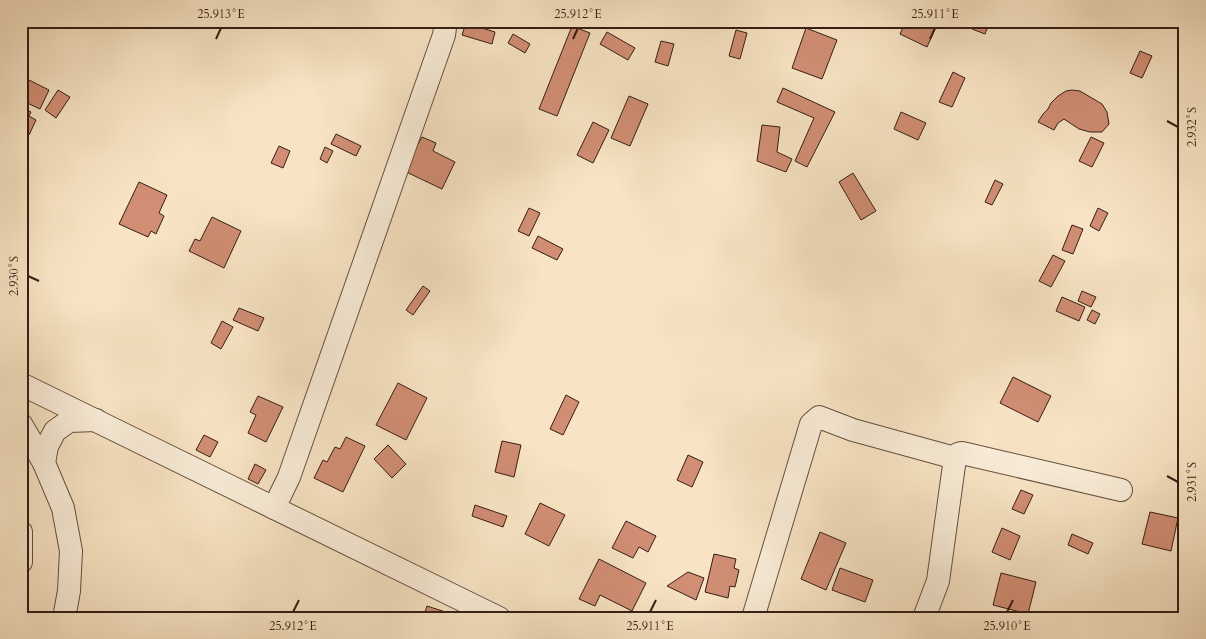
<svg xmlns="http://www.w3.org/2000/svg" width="1206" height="639" viewBox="0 0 1206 639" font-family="Cardo,serif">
  <rect width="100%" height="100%" fill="#f8e4c4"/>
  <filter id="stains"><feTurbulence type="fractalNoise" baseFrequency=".004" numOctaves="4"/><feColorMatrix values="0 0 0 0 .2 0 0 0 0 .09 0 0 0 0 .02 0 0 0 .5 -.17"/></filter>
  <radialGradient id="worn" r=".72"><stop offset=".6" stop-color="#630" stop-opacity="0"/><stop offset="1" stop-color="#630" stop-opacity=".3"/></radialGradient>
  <g fill="#d18e74" stroke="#351d15">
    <path d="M906 21H928L937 25 927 47 900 34Z"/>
    <path d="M975 21H990L985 34 972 29Z"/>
    <path d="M466 23 495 32 492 44 462 35Z"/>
    <path d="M572 26 590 33 557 116 539 109Z"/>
    <path d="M806 28 837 40 822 79 792 68Z"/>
    <path d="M736 30 747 33 740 59 729 56Z"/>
    <path d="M607 32 635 48 628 60 600 44Z"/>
    <path d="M513 34 530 44 525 53 508 43Z"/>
    <path d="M661 41 674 44 668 66 655 62Z"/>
    <path d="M1140 51 1152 56 1142 78 1130 73Z"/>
    <path d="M953 72 965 78 952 107 939 102Z"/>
    <path d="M21 76 49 90 40 109 21 100Z"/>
    <path d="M783 88 835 112 807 167 795 161 814 118 777 102Z"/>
    <path d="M58 90 70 97 56 118 45 110Z"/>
    <path d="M1072 90 1080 91 1102 104 1107 112 1109 124 1102 132H1090L1079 129 1064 119 1058 123 1054 130 1038 122 1043 114 1048 109 1051 103 1058 96 1066 91Z"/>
    <path d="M629 96 648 104 630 146 611 138Z"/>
    <path d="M21 107 31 112 29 116 36 120 29 135 21 132Z"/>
    <path d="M901 112 926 123 918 140 894 129Z"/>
    <path d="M593 122 609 130 593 163 577 155Z"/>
    <path d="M762 125 780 127 777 152 792 159 786 172 757 161Z"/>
    <path d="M336 134 361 146 356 156 331 144Z"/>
    <path d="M422 137 436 143 433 151 455 162 442 189 400 169 413 141 418 144Z"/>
    <path d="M1091 137 1104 143 1092 167 1079 161Z"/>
    <path d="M279 146 290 151 283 168 271 163Z"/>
    <path d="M325 147 333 151 327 163 320 159Z"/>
    <path d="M853 173 876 211 861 220 839 182Z"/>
    <path d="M995 180 1003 184 992 205 985 202Z"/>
    <path d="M139 182 167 195 159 213 164 216 156 234 151 231 148 237 119 224Z"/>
    <path d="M529 208 540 213 529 236 518 231Z"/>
    <path d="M1098 208 1108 213 1099 231 1090 226Z"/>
    <path d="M212 217 241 231 224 268 189 251 195 239 200 241Z"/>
    <path d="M1072 225 1083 229 1073 254 1062 250Z"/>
    <path d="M538 236 563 249 557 260 532 248Z"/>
    <path d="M1053 255 1065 261 1051 287 1039 281Z"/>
    <path d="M423 286 430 291 413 315 406 310Z"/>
    <path d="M1082 291 1096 297 1091 307 1078 301Z"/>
    <path d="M1062 297 1085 307 1079 321 1056 311Z"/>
    <path d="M239 308 264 318 258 331 233 320Z"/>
    <path d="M1092 310 1100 314 1095 324 1087 320Z"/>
    <path d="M222 321 233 327 221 349 211 343Z"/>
    <path d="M1013 377 1051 396 1038 422 1000 403Z"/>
    <path d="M398 383 427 398 406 440 376 425Z"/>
    <path d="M566 395 579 402 563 435 550 429Z"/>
    <path d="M258 396 283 407 266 442 248 433 256 415 250 412Z"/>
    <path d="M204 435 218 442 210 457 196 450Z"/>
    <path d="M346 437 365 446 343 492 314 478 323 460 327 462 335 447 340 449Z"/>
    <path d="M502 441 521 445 514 477 495 472Z"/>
    <path d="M388 445 406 464 392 478 374 459Z"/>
    <path d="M688 455 703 462 692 487 677 480Z"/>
    <path d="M255 464 266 470 258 484 248 479Z"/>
    <path d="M1021 490 1033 495 1024 514 1012 509Z"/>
    <path d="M540 503 565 515 549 546 525 534Z"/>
    <path d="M475 505 507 516 503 527 472 516Z"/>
    <path d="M1150 512 1178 518 1171 551 1142 544Z"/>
    <path d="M626 521 656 536 648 552 639 547 633 558 612 548Z"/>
    <path d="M1002 528 1020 536 1010 560 992 552Z"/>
    <path d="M820 532 846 543 826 590 801 579Z"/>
    <path d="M1072 534 1093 543 1088 554 1068 545Z"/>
    <path d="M714 554 736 559 734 568 739 570 735 587 730 586 728 598 705 592Z"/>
    <path d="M599 559 646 583 632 611 600 595 595 606 579 599Z"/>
    <path d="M840 568 873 580 865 602 832 590Z"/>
    <path d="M688 572 704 578 696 600 667 586Z"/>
    <path d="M1001 573 1036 582 1028 614 993 605Z"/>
    <path d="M427 606 461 617V618H423Z"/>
  </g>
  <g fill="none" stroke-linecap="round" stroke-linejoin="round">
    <defs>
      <g id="minor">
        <path d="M21 384 499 618"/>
        <path d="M21 424 44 463 63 508 71 551 69 591 64 618"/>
        <path d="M44 463 47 446 55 431 69 421 96 420"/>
        <path d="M274 508 289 477 444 35 446 21"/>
        <path d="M21 532V562"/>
        <path d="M753 618 811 424 819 417 853 430 955 458"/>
        <path d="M924 618 938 581 955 458 958 454 962 453 1121 490"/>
      </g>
    </defs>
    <use href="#minor" stroke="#664f41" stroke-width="24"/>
    <use href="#minor" stroke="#faedd9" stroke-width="22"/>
  </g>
  <path fill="none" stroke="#351d15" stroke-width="2" d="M216 39 221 28M573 39 578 28M930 39 935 28M1167 121 1178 127M28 276 39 281M1167 476 1178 482M293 612 299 600M650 612 656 600M1007 612 1013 600"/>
  <rect width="1206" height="639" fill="none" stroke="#f8e4c4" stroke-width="55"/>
  <rect x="28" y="28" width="1150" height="584" fill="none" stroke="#351d15" stroke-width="2"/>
  <g font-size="12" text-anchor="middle" fill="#351d15">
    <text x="221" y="18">25.913°E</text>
    <text x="578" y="18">25.912°E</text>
    <text x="935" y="18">25.911°E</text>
    <text transform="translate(1192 127) rotate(-90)" y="4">2.932°S</text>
    <text transform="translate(14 276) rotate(-90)" y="4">2.930°S</text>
    <text transform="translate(1192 482) rotate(-90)" y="4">2.931°S</text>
    <text x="293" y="630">25.912°E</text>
    <text x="650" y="630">25.911°E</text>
    <text x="1007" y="630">25.910°E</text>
  </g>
  <rect width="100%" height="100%" filter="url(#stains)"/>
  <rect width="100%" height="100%" fill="url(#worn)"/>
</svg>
